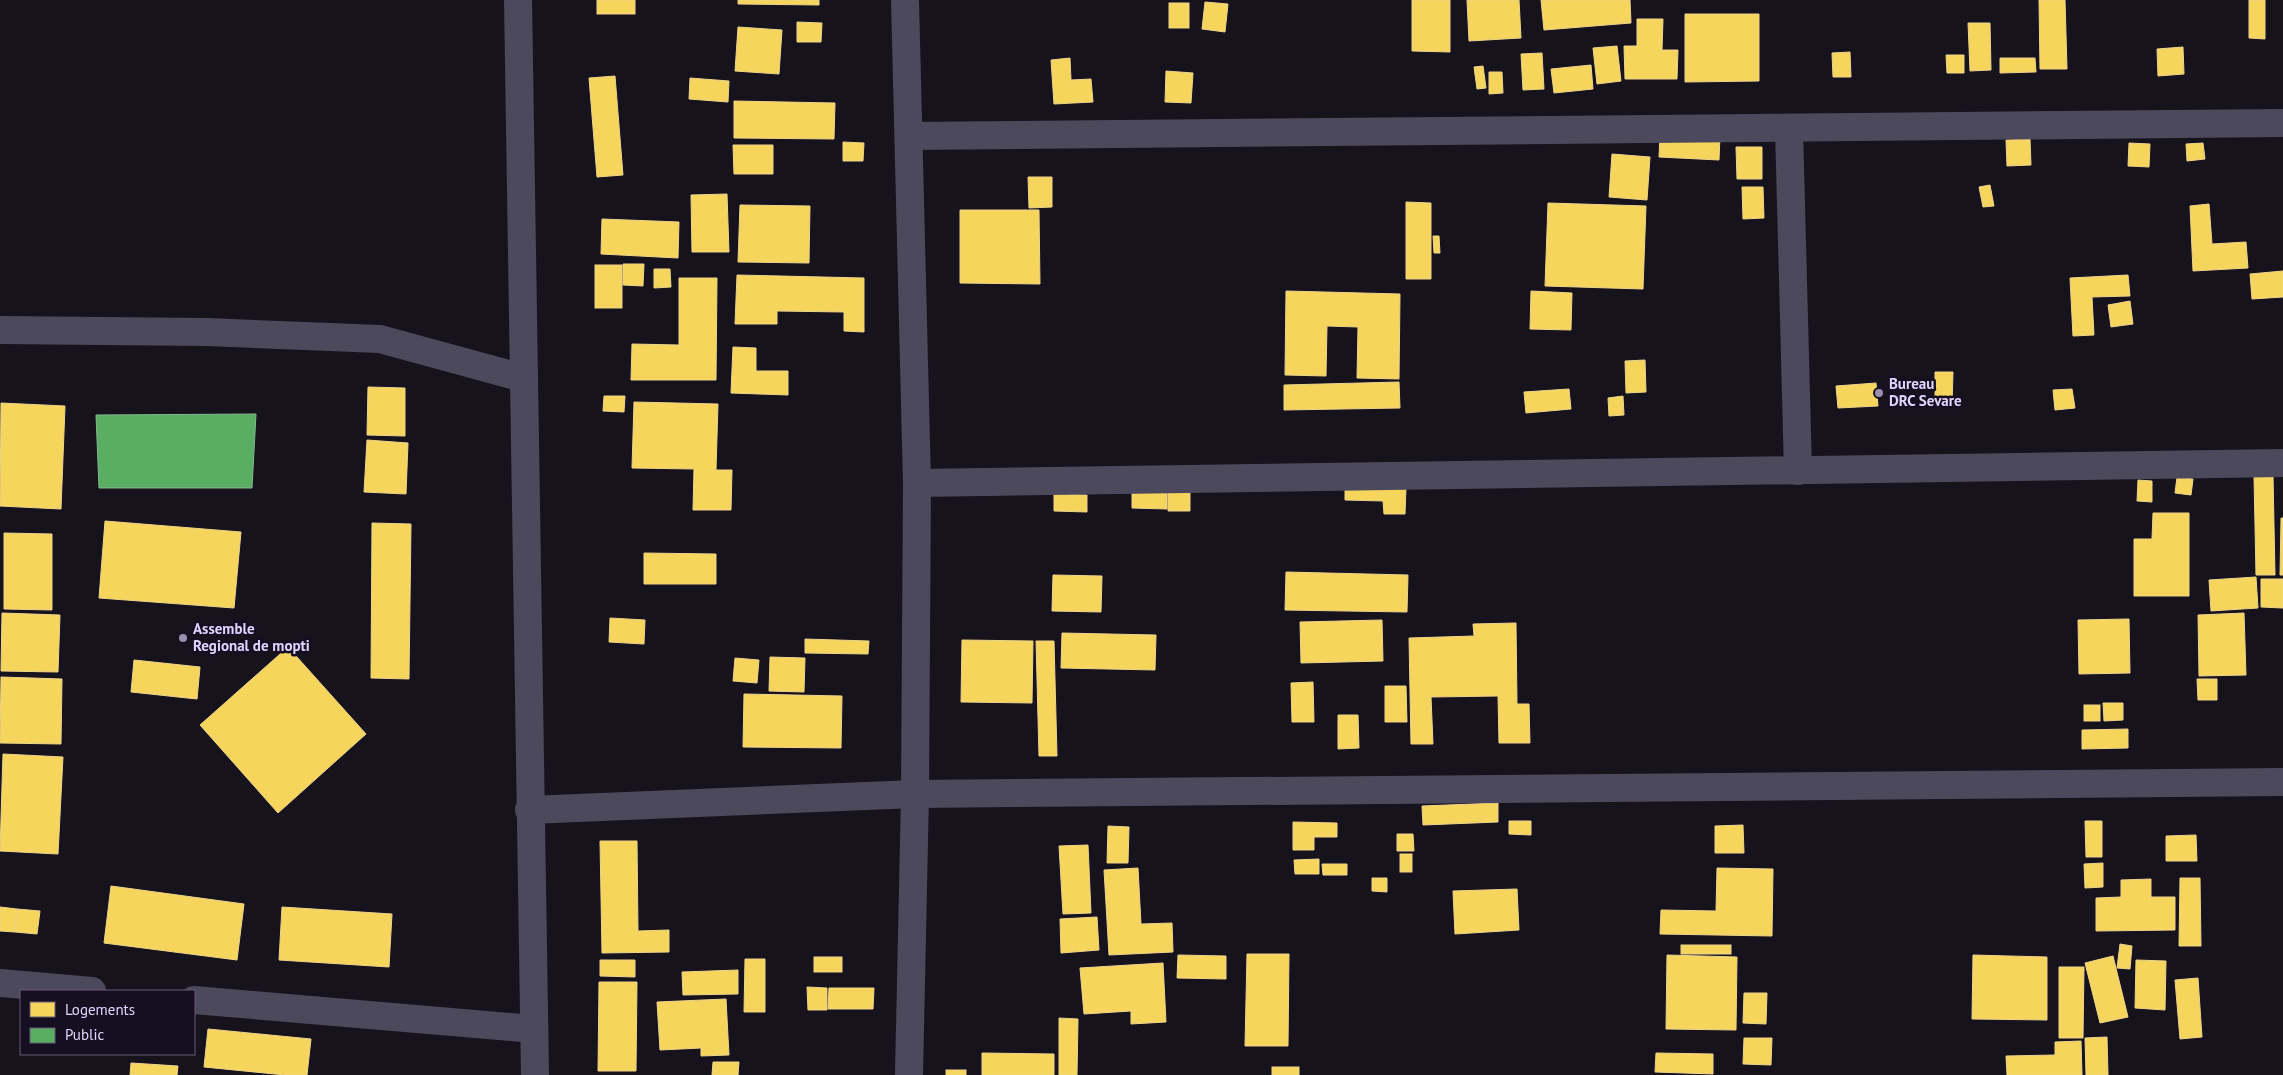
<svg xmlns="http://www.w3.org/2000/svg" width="2283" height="1075" viewBox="0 0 2283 1075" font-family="'PT Sans',sans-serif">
  <rect width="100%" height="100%" fill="#17131d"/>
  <g fill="#f6d55c" stroke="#efd48c">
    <rect x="597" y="0" width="38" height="14"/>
    <path d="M738 0H819V5L738 4Z"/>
    <path d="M1412 0H1450V52L1412 51Z"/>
    <path d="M1467 0H1519L1521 38 1469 41Z"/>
    <path d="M1541 0H1630L1631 23 1544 30Z"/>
    <path d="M2039 0H2065L2067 69H2040Z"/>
    <path d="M2249 0H2265V39L2249 38Z"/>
    <path d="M1205 2 1228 4 1225 32 1202 29Z"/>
    <rect x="1169" y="3" width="20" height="25"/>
    <path d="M1685 14H1759V81L1685 82Z"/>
    <path d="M1637 19H1663L1662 50H1678L1677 79H1625L1624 46H1637Z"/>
    <path d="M797 22 822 23 821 42H797Z"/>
    <path d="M1968 23H1990L1991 70 1970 71Z"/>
    <path d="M738 27 782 30 779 74 735 71Z"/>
    <path d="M1617 46 1621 81 1597 84 1593 48Z"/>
    <path d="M2183 47 2184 74 2158 76 2157 49Z"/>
    <path d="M1850 52 1851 77H1833L1832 53Z"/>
    <path d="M1542 53 1544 89 1523 90 1521 54Z"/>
    <path d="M1946 55H1964V73H1947Z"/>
    <path d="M1070 58 1071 80 1091 79 1093 102 1054 104 1051 60Z"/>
    <path d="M2000 58H2035L2036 72 2000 73Z"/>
    <path d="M1591 65 1593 89 1554 93 1551 69Z"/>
    <path d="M1483 66 1486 88 1477 89 1474 67Z"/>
    <path d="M1166 71 1193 73 1191 103 1165 102Z"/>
    <path d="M1489 72H1502L1503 93 1489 94Z"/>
    <path d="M615 76 623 175 597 177 589 78Z"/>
    <path d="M690 78 729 81 728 102 689 99Z"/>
    <path d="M734 101 835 103 834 139 734 138Z"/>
    <path d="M1660 134 1720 136 1719 160 1659 157Z"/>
    <path d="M2030 139 2031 165 2007 166 2006 140Z"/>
    <path d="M843 142 864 143 863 161H843Z"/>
    <path d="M2129 143 2150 144 2149 167 2128 166Z"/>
    <path d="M2203 143 2205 159 2187 161 2186 144Z"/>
    <path d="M733 145H773V174H734Z"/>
    <path d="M1736 147H1762V179H1737Z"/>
    <path d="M1612 154 1650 157 1647 200 1609 197Z"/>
    <path d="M1028 177H1052V207L1029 208Z"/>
    <path d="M1990 185 1994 206 1983 207 1979 187Z"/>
    <path d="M1742 187H1763L1764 218 1743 219Z"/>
    <path d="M727 194 729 252H692L691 195Z"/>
    <path d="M1406 202 1431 203V279H1406Z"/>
    <path d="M1548 203 1646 206 1643 289 1545 286Z"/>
    <path d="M2209 204 2212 244 2246 242 2248 268 2193 271 2190 206Z"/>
    <path d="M740 205 810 206 809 263 738 262Z"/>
    <path d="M960 210H1039L1040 284 960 283Z"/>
    <path d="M602 219 679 222 678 258 601 254Z"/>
    <path d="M1433 236H1439L1440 253H1434Z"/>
    <path d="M623 264H644L643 286 623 285Z"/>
    <rect x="595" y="265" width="27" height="43"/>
    <path d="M654 269H670L671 287 654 288Z"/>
    <path d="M2283 271V297L2252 299 2250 274Z"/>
    <path d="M737 275 864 278V332L844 331V312L777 311V324H735Z"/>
    <path d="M2128 275 2130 296 2092 297 2094 335 2073 336 2070 278Z"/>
    <path d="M679 278H717L716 380H631L632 344 679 345Z"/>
    <path d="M1286 291 1400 294 1399 379 1357 378 1358 327 1327 326 1326 376 1285 375Z"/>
    <path d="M1531 291 1572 293 1571 330 1530 329Z"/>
    <path d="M2130 301 2133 324 2111 327 2108 305Z"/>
    <path d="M733 347 756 348V371H788V395L731 393Z"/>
    <path d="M1645 360 1646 392 1626 393 1625 361Z"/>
    <path d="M1935 372H1953L1952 406 1935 405Z"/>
    <path d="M1399 382 1400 408 1284 410V385Z"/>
    <path d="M1876 383 1878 406 1838 408 1836 386Z"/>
    <path d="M368 387 405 388V436L367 435Z"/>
    <path d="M1569 389 1571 409 1526 413 1524 392Z"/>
    <path d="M2072 389 2075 408 2055 410 2053 390Z"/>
    <path d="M604 396H625L624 412 603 411Z"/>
    <path d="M1623 396 1624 415 1609 416 1608 398Z"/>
    <path d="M634 402 718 404 716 470H732L731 510H693L694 469 632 468Z"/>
    <path d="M1 403 65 406 61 509 0 506Z"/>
    <path d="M367 440 408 443 406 494 364 492Z"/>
    <path d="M2273 475 2275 575H2256L2254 476Z"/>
    <path d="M2177 477 2193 479 2191 495 2175 493Z"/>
    <path d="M2138 480 2152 481V502L2137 501Z"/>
    <path d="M1345 486 1406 488 1405 514H1384L1383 501 1345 500Z"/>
    <path d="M1132 487 1167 488V509L1132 508Z"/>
    <path d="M1168 487 1190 488V511H1168Z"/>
    <path d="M1054 494 1087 495V512L1054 511Z"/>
    <path d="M2153 513H2189V596H2134V539H2152Z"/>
    <path d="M2281 518H2283V575H2280Z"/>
    <path d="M105 521 241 532 234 608 99 598Z"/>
    <path d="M372 523 411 524 409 679 371 678Z"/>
    <path d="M4 533 52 534V610L4 609Z"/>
    <path d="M644 553 716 554V584H644Z"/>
    <path d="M1286 572 1408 575 1407 612 1285 610Z"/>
    <path d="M1053 575 1102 576 1101 612 1052 611Z"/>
    <path d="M2256 577 2258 608 2211 611 2209 580Z"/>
    <path d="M2261 579H2283V608L2261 607Z"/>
    <path d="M2 613 60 615 58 672 1 671Z"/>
    <path d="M2244 613 2246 675 2199 676 2198 615Z"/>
    <path d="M610 618 645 620 644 644 609 642Z"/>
    <path d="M2129 619 2130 673 2079 674 2078 620Z"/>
    <path d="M1382 620 1383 661 1301 663 1300 622Z"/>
    <path d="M1516 623 1517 704H1529L1530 743H1499L1498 696 1431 697 1433 744H1411L1409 638 1474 636 1473 624Z"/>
    <path d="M1062 633 1156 635 1155 670 1061 668Z"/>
    <path d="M805 639 869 641 868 654 805 653Z"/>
    <path d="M962 640 1033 641 1032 703 961 702Z"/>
    <path d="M1036 641H1054L1057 756H1039Z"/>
    <path d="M288 647 366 734 278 813 200 725Z"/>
    <path d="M770 657 805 658 804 692 769 691Z"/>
    <path d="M735 658 759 660 757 683 733 681Z"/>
    <path d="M134 660 200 667 197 699 131 692Z"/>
    <path d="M1 677 62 679 61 744 0 743Z"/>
    <path d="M2197 679H2217V700H2198Z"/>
    <path d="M1313 682 1314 722H1292L1291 683Z"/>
    <path d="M1385 686H1406L1407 722H1385Z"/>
    <path d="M744 694 842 696 841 748 743 747Z"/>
    <path d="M2103 703H2123V720L2104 721Z"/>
    <rect x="2084" y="705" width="16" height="16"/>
    <path d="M1338 715H1358L1359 748 1338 749Z"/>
    <path d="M2128 729V748L2082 749V730Z"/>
    <path d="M3 754 63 757 58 854 0 851Z"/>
    <path d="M1498 803V822L1423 825 1422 806Z"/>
    <path d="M1509 821H1531V835L1509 834Z"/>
    <path d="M2085 821H2102V857H2086Z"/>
    <path d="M1293 822 1337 823V837H1314V850H1293Z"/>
    <path d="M1743 825 1744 853H1715V826Z"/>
    <path d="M1108 826 1129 827 1128 863H1107Z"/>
    <path d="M1397 834H1413L1414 851H1397Z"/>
    <path d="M2196 835 2197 861H2166V836Z"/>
    <path d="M600 841H637L638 931 669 930V952L602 953Z"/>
    <path d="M1088 845 1091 913 1063 914 1059 846Z"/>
    <rect x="1400" y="854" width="12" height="18"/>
    <path d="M1319 859V874H1295L1294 860Z"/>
    <path d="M2103 863V887L2085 888 2084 864Z"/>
    <path d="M1322 864H1347V875H1323Z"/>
    <path d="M1138 868 1141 924 1172 923 1173 952 1109 955 1104 870Z"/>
    <path d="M1717 868 1773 869 1772 936 1660 934 1661 910 1716 911Z"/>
    <path d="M1372 878H1387V892L1372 891Z"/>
    <path d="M2180 878H2200L2201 946H2179Z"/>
    <path d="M2151 879V897H2175V930L2096 931V898L2121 897V880Z"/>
    <path d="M111 886 244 904 237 960 104 943Z"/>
    <path d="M1517 889 1519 930 1455 934 1453 891Z"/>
    <path d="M0 907 17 909 15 932 0 931Z"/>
    <path d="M282 907 392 914 389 967 279 960Z"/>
    <path d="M17 909 40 911 37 934 15 932Z"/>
    <path d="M1097 917 1099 950 1061 953 1060 919Z"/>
    <path d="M2120 944 2132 946 2130 969 2117 968Z"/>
    <rect x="1681" y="945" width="50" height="9"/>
    <path d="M1247 954H1289L1288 1046H1245Z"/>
    <path d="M1178 955 1226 956V979L1177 978Z"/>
    <path d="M1667 955 1737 957 1736 1030 1666 1029Z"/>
    <path d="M1973 955 2047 957V1020L1972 1019Z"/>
    <path d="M2113 956 2128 1017 2100 1023 2085 963Z"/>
    <rect x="814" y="957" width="28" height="15"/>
    <path d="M745 959H765V1012H744Z"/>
    <path d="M600 960H635V977L600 976Z"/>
    <path d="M2136 960 2166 961 2165 1010 2135 1008Z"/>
    <path d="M1163 963 1166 1022 1131 1024V1011L1084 1014 1080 968Z"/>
    <path d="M2059 967H2084L2083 1038H2059Z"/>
    <path d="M738 970V994L683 995 682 972Z"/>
    <path d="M2198 978 2202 1037 2180 1039 2175 980Z"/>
    <path d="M599 982H637L636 1071H598Z"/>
    <path d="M807 987 827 988V1010H808Z"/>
    <path d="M829 988H874L873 1009H828Z"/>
    <path d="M1744 993H1767L1766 1024 1743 1023Z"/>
    <path d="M726 999 729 1055 701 1056V1048L660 1050 657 1002Z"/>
    <path d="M1059 1018 1078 1019 1077 1075H1059Z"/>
    <path d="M208 1029 311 1039 307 1075H285L204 1067Z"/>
    <path d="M2107 1037 2108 1075H2086L2085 1038Z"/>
    <path d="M1744 1038H1772L1771 1065 1743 1064Z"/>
    <path d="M2081 1041 2082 1075H2007L2006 1056 2055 1055V1042Z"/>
    <path d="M982 1053 1054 1054V1075H982Z"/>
    <path d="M1656 1053 1713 1054V1074L1655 1072Z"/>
    <path d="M713 1062H739L738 1075H712Z"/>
    <path d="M131 1063 178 1066 177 1075H130Z"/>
    <rect x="1272" y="1067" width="27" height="8"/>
    <rect x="946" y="1070" width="20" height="5"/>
  </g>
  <path fill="#5aae61" stroke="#82b990" d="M256 414 252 488H99L96 415Z"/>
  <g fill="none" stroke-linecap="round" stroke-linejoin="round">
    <g stroke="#4d495d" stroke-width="28">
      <path d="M905 0 917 483 915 794 909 1075"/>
      <path d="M1789 128 1798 471"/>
      <path d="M909 136 2283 123"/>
      <path d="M0 330 207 332 380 339 523 378"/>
      <path d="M917 483 2283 463"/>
      <path d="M529 810 915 794 2283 782"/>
      <path d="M0 983 92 991"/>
      <path d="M194 1000 534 1029"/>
    </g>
    <path stroke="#4d495d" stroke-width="28" d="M518 0 535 1075"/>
  </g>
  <g fill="#9a90ae" stroke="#160f21" stroke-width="2">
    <circle cx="1879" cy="393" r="5"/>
    <circle cx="183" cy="638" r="5"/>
  </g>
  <g text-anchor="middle" stroke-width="5" stroke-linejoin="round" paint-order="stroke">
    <g font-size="15" font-weight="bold" fill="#e0d3fc" stroke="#160f21" text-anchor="start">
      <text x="1889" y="389">Bureau<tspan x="1889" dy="17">DRC Sevare</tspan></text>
      <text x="193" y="634">Assemble<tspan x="193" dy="17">Regional de mopti</tspan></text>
    </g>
  </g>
  <rect x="20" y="990" width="175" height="65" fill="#160f21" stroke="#675d79"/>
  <rect x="30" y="1002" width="25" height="15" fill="#f6d55c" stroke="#675d79"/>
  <text x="65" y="1015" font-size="15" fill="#e0d3fc">Logements</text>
  <rect x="30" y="1028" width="25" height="15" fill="#5aae61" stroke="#675d79"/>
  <text x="65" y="1040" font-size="15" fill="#e0d3fc">Public</text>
</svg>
